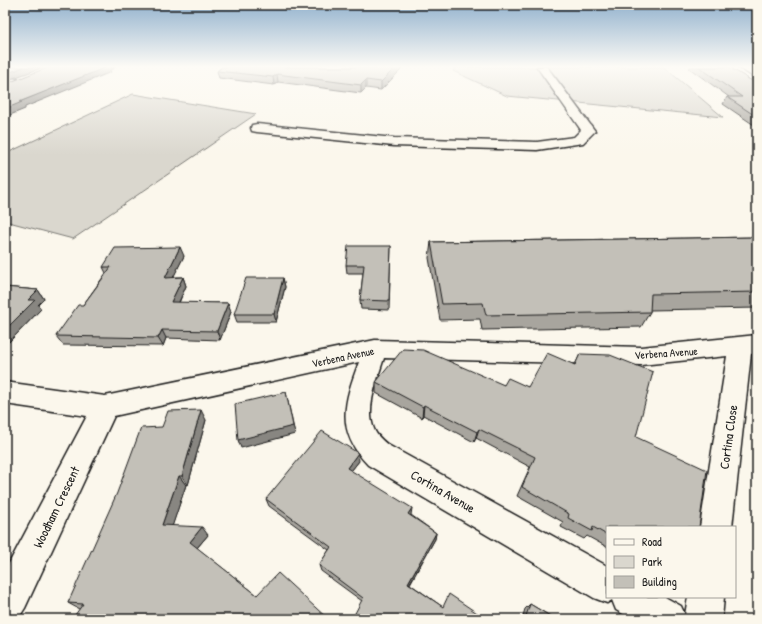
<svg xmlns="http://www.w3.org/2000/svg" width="762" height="624" viewBox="0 0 762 624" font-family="'Patrick Hand',sans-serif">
  <rect width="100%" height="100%" fill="#fbf7ec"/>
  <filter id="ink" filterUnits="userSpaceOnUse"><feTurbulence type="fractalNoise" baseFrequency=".025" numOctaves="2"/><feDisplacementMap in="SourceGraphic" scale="8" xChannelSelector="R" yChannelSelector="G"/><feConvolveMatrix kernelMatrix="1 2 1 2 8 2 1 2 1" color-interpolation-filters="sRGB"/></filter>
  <g filter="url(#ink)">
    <g fill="#dad7ce" stroke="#7b7a75">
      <path d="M455 67H664L723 117 507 96 453 71Z"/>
      <path d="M133 94 256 114 73 239 5 221V154Z"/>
    </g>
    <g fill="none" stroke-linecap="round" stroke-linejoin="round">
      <defs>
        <g id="street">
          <path d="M537 67H547L595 131 583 143 537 150 394 146 257 132 252 131 251 128 252 125 257 124 394 138 537 142 574 137 581 130Z"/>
          <path d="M738 67H750L757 71V79Z"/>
          <path d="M5 77 23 80 24 82 19 85 5 83Z"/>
          <path d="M757 335V353L751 354 732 527H700L727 356 641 365 384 358C378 377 365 409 374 429 376 435 383 441 388 445L607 566V597H665L681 606 685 615 688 597H724L722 619H632L616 610 612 600 607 603 594 598 368 465C335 430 344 402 359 362L114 416 25 608 18 619H5V571L87 416 5 404V382L105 396 375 340 641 347Z"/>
        </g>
      </defs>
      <use href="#street" stroke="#1c1c1c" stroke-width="3"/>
      <use href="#street" fill="#fbf7ec" fill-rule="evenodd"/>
    </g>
    <g fill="#a8a59e" stroke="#1c1c1c">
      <path d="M222 67H401V70L381 90 366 88 361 93 278 82 274 85 219 78 217 71Z"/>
      <path d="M690 67H729L757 84V127L723 104 727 97H729L689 68Z"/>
      <path d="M757 237V308L650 310V312L641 327 482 330 480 319 440 320 429 258 431 242Z"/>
      <path d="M391 246 389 310 361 309 360 300 363 273H347L346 265Z"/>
      <path d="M184 256 173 277H183L186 286 179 303H228L231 312 220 340 166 338 163 346 63 345 56 336 83 305 106 273 103 267Z"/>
      <path d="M283 278 285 287 276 322H237L234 314Z"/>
      <path d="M5 287 38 290 44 299 38 305 41 309 9 342H5Z"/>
      <path d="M580 354 607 527V547L587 536 584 539 561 527 563 522 517 496 530 467 476 438 474 442 423 415 422 418 376 393V382L504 385 528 387 575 365Z"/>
      <path d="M206 420 188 485H186L172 526 208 535 197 548 257 595 328 619 79 609 68 603 162 427Z"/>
      <path d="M359 461 351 471 411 515 436 533 435 539 410 584 443 607 486 619 362 601 321 571 319 565 329 550 269 506 266 499Z"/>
      <path d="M530 604 555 619H522L525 609Z"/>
    </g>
    <g fill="#888681" stroke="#1c1c1c">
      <path d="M24 67H44L5 81V74Z"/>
      <path d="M103 67H116L110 70 111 72 25 107V109L5 117V109L19 102Z"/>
      <path d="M396 67H401V70L381 90V82Z"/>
      <path d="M277 74 278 82 274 85 273 77Z"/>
      <path d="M366 80V88L361 93V85Z"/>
      <path d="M180 247 184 256 169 286 165 278Z"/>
      <path d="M183 277 186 286 175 311 171 302Z"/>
      <path d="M283 278 285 287 276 322 274 314Z"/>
      <path d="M38 290 44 299 38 305 41 309 9 342 5 337V330L28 300Z"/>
      <path d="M228 303 231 312 220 340 217 331Z"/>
      <path d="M162 330 166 338 163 346 158 338Z"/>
      <path d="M286 392 295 434 241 448 238 440Z"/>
      <path d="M424 405 423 415 422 418 423 407Z"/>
      <path d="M201 410 206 420 188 485 182 476Z"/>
      <path d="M479 429 476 438 474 442 477 432Z"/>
      <path d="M358 453 359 461 348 475 347 468Z"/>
      <path d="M179 476 186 485 170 533 162 525Z"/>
      <path d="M412 508 411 515 408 521V514Z"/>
      <path d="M202 527 208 535 196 549 190 542Z"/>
      <path d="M436 533 435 539 407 588 408 583Z"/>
    </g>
    <g fill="#c3c0b8" stroke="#1c1c1c">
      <path d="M5 67H24L5 74Z"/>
      <path d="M49 67H107L19 102H22L5 109V84Z"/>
      <path d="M222 67H396L381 82 366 80 361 85 277 74 273 77 217 71Z"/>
      <path d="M699 67H729L757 84V117L727 97H742Z"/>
      <path d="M757 237V292L651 294 650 312 486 315 483 303 442 304 431 242Z"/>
      <path d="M348 246H391L389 301 360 300 364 265H346Z"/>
      <path d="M180 247 165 278 183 277 171 302 228 303 217 331 162 330 158 338 56 336 78 305H83L111 267H103L115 248Z"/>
      <path d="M246 278H283L274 314H234Z"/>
      <path d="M5 287 38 290 28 300H35L5 330Z"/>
      <path d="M403 349 423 350 504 385 508 378 528 387 547 353 575 365 580 354 610 355 653 372 636 437 707 470 699 527H607V535L593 527 592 531 568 518 569 514 522 487 535 457 479 429 477 432 424 405 423 407 376 382Z"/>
      <path d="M286 392 293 426 238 440 235 404Z"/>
      <path d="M201 410 182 476H179L162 525 202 527 190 542 257 595 278 573 328 619H72L83 604 68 603 117 493 141 428 162 427 168 411Z"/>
      <path d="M322 431 358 453 347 468 412 508 408 514 436 533 408 583 443 607 449 594 486 619H352L363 598 319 565 331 547 266 499Z"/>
      <path d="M530 604 555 619H525Z"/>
    </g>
  </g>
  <linearGradient id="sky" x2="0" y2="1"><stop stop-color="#91b1cd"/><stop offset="0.43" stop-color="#fdfbf6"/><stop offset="1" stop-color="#fdfbf6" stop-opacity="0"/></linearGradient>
  <rect width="762" height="155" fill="url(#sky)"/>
  <g text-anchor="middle" stroke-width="3.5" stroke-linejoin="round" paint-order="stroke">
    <g font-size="11" fill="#1c1c1c" stroke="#fbf7ec">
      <text transform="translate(666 353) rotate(-4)" y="4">Verbena Avenue</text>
      <text transform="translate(343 357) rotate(-12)" y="4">Verbena Avenue</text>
    </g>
    <g font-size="13" fill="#1c1c1c" stroke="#fbf7ec">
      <text transform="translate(728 437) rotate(-82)" y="5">Cortina Close</text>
      <text transform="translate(443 491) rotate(30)" y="5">Cortina Avenue</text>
      <text transform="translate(56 507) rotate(-64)" y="5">Woodham Crescent</text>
    </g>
  </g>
  <rect width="762" height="624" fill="none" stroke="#fbf7ec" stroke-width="20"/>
  <rect x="10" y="10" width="742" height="604" fill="none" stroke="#1c1c1c" stroke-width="1.5" filter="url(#ink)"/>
  <rect x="606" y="526" width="130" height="72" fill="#fbf7ec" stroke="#a29f99"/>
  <rect x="614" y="539" width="20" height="6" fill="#fbf7ec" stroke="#a29f99"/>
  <text x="642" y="546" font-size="12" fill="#1c1c1c">Road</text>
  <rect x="614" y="556" width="20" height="12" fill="#dad7ce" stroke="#a29f99"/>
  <text x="642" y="566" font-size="12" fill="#1c1c1c">Park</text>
  <rect x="614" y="576" width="20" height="12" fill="#c3c0b8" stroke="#a29f99"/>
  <text x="642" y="586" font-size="12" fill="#1c1c1c">Building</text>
</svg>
